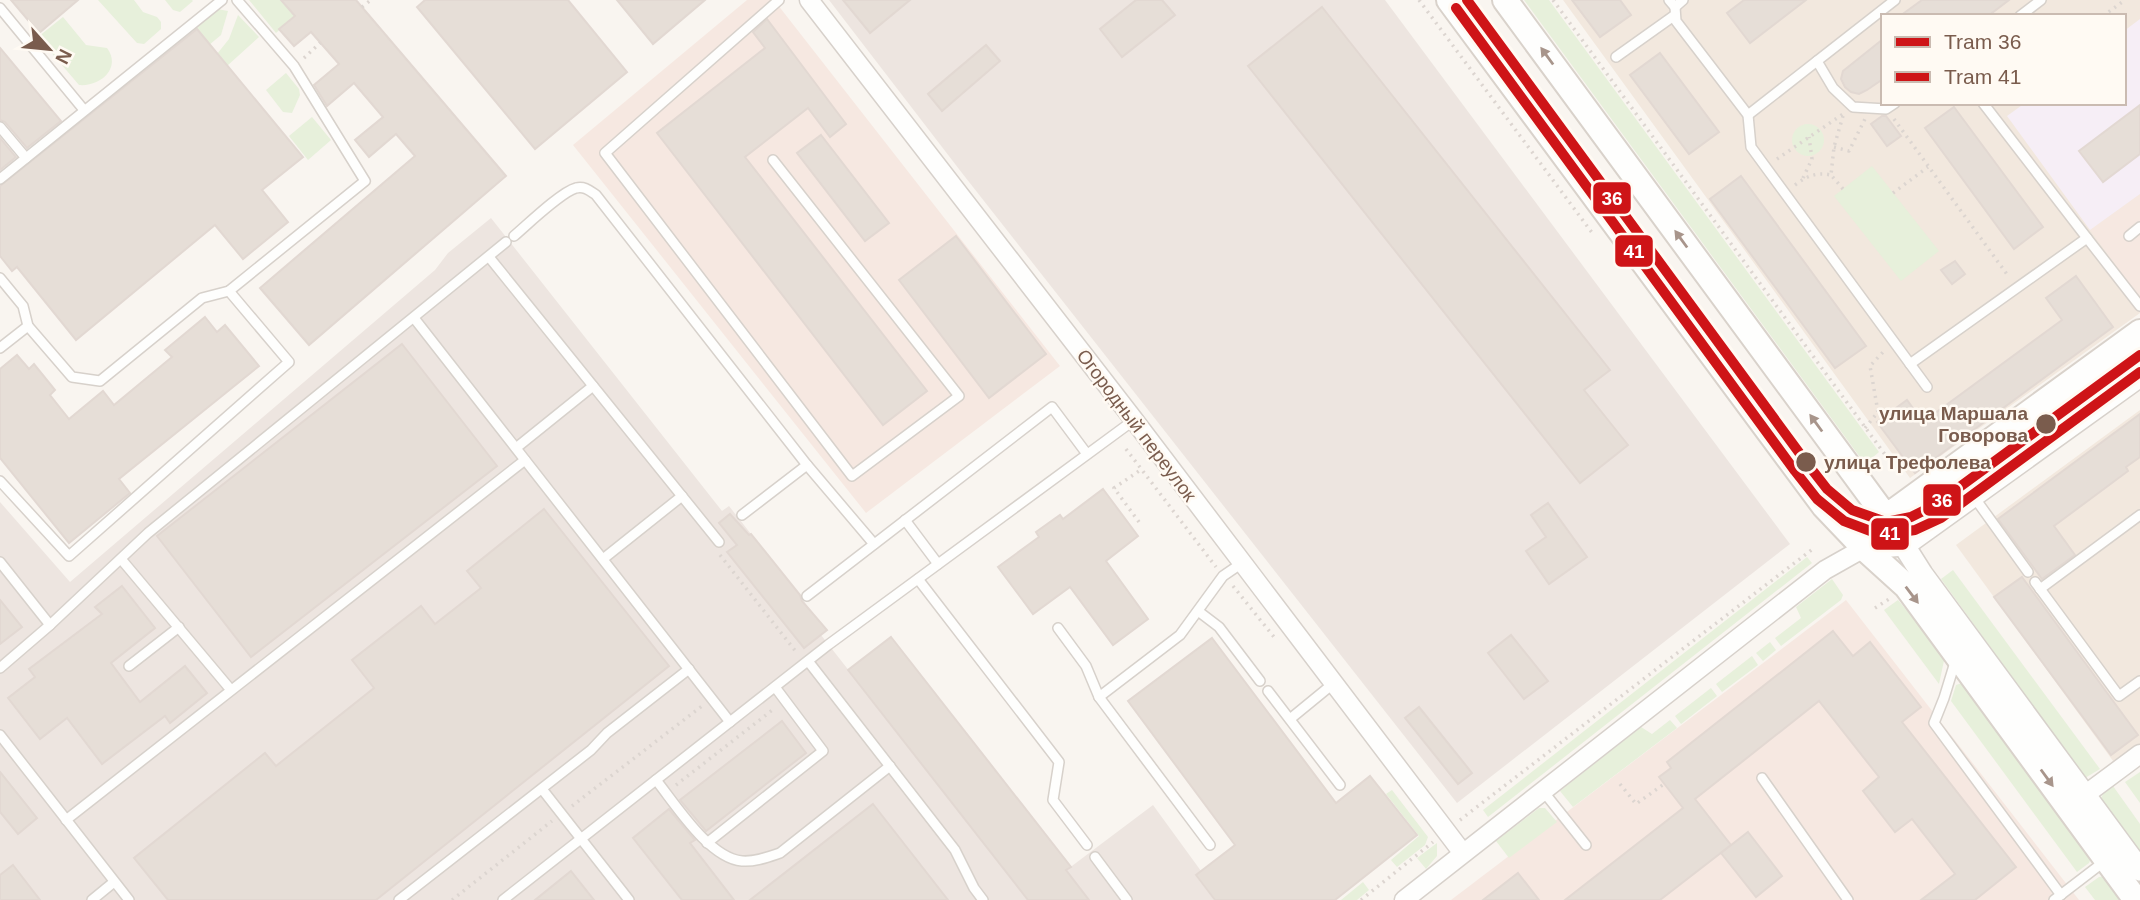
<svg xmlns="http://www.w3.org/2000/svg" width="2140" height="900" viewBox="0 0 2140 900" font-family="Helvetica,sans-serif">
  <rect width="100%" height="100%" fill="#f9f5f0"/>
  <g fill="#f2e8de" fill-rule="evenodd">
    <path d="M1563 0H2140V313L1910 478ZM1883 16H2124V103H1883Z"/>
    <path d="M2140 410V747L2116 765 1956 545Z"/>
  </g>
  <g fill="#f6e8e1">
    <path d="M747 0H774L1060 366 866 513 573 145Z"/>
    <path d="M2140 194V299L2090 230Z"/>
    <path d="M1846 600 2079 900H1451Z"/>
  </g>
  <g fill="#ede5e0">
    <path d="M829 0H1385L1790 544 1457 803 962 173Z"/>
    <path d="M491 218 722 511 729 506 751 534 728 553 804 648 821 635 1028 899 1153 805 1201 871 1195 875 1214 900H0V502L70 582 435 270 448 253Z"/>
  </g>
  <path fill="#f6eef6" d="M2140 19V194L2090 230 2007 116 2025 103H2124V31Z"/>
  <g fill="#e7f0db">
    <path d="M98 0H134L143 12 157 17 161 22V29L144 44 137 43Z"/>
    <path d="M165 0H192L193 1 180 12 173 10Z"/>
    <path d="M249 0H281L295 16 276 33Z"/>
    <path d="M1524 0H1549L1879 452 1865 464Z"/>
    <path d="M217 9 228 11 221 35 209 45 193 25Z"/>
    <path d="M238 15 259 37 227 66 217 54 229 39Z"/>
    <path d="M63 17 86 45 107 48C122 68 100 87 79 85L38 37Z"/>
    <path d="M286 73 299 89 300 95 292 113 283 112 266 90Z"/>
    <path d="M312 117 331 140 308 160 289 136Z"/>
    <circle cx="1808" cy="140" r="16"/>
    <path d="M1872 166 1939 251 1901 281 1834 196Z"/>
    <path d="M1807 557 1812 563 1488 817 1483 810Z"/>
    <path d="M1953 570 2100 769 2085 778 1941 579Z"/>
    <path d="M1832 579 1843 595 1841 600 1781 646 1775 638 1801 618 1796 607Z"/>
    <path d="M1898 600 1945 656 1939 684 1884 610Z"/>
    <path d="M1770 642 1776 650 1763 661 1756 653Z"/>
    <path d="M1752 656 1758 665 1722 692 1716 684Z"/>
    <path d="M1965 682 2092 856 2089 863 2077 872 1951 701 1956 685Z"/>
    <path d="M1711 688 1717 696 1681 724 1675 716Z"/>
    <path d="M1670 720 1677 728 1573 807 1560 791 1641 727 1652 734Z"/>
    <path d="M2140 772V803L2125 782Z"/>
    <path d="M2113 786 2140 824V853L2100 800 2103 794Z"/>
    <path d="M1392 790 1428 837 1425 845 1397 867 1391 860 1419 836 1386 794Z"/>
    <path d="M1539 808H1545L1557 822 1509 858 1496 841Z"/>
    <path d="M1437 843V856L1426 869 1417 858Z"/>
    <path d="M2106 876 2121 895 2118 900H2095L2085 887 2099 877Z"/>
    <path d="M1363 882 1369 890 1357 900H1341Z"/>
  </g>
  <g fill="#e6ded7" stroke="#e2d8d2" stroke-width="2">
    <path d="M11 0H78L39 33Z"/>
    <path d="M281 0H356L506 176 309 345 260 288 415 156 396 134 369 157 355 140 383 117 354 83 327 106 314 85 339 64 311 32 294 46 279 29 295 16Z"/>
    <path d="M425 0H568L627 72 535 149 417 7Z"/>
    <path d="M617 0H705L653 44Z"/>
    <path d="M843 0H910L870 33Z"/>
    <path d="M1136 0H1162L1175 15 1122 57 1100 29Z"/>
    <path d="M1572 0H1620L1631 15 1600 37Z"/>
    <path d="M1744 0H1806L1750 43 1727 13Z"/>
    <path d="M1922 0H2009L1988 16H1900Z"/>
    <path d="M1322 7 1610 370 1584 390 1628 445 1580 483 1248 66Z"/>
    <path d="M767 19 846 124 830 137 808 108 745 157 927 391 883 425 657 133 765 48 753 32Z"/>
    <path d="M197 29 303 157 262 190 288 222 243 259 215 225 76 340 17 267 12 271 0 256V186Z"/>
    <path d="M1883 39V79L1867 90 1859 94 1851 92 1845 87 1841 79 1843 71Z"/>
    <path d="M986 45 1000 61 942 111 928 94Z"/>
    <path d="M0 48 61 121 27 148 5 122 0 120Z"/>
    <path d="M1660 53 1719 132 1689 154 1630 75Z"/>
    <path d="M2140 105V154L2103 182 2079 151Z"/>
    <path d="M1954 107 2043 227 2014 249 1925 128Z"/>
    <path d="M1882 116H1886L1901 136 1887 146 1871 124Z"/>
    <path d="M821 135 889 223 865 241 797 153Z"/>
    <path d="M0 138 16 157 0 170Z"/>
    <path d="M1741 176 1866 346 1835 368 1710 199Z"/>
    <path d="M956 236 1046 354 989 398 899 280Z"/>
    <path d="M1955 261 1965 274 1952 284 1941 270Z"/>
    <path d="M2076 276 2113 327 1915 473 1877 422 1907 400 1923 422 2062 320 2046 298Z"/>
    <path d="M205 317 217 332 225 325 259 366 119 479 130 493 69 543 0 458V369L17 355 29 369 34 364 55 390 50 395 69 419 103 391 114 405 172 357 165 350Z"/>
    <path d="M402 344 497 466 251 657 157 536Z"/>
    <path d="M2140 414V457L2126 467 2128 471 2054 526 2075 555 2042 579 1998 519Z"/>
    <path d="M1103 489 1138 536 1106 561 1148 619 1113 645 1070 587 1033 614 998 567 1039 537 1036 532 1060 515 1063 519Z"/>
    <path d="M1548 503 1587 557 1549 584 1526 551 1546 537 1531 515Z"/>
    <path d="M544 509 669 666 376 900H168L134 858 265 753 276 766 374 688 352 660 421 606 435 624 481 588 467 571Z"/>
    <path d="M730 514 749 535 751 534 800 595 802 601 827 630 804 648 727 552 737 545 719 523Z"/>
    <path d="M2022 577 2138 735 2111 755 1994 597Z"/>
    <path d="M122 586 155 628 111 663 140 702 185 666 207 693 170 723 165 716 102 764 67 718 40 739 8 698 35 677 29 669 102 614 95 607Z"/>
    <path d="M0 600 22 627 0 644Z"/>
    <path d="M1833 631 1853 656 1870 642 1921 707 1902 722 2016 867 1975 900H1921L1955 874 1912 819 1895 832 1863 791 1879 777 1819 701 1695 799 1731 845 1660 900H1565L1683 808 1659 777 1671 768 1667 762Z"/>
    <path d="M1511 635 1548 681 1524 699 1488 653Z"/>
    <path d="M891 637 1071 867 1066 870 1089 900H1028L848 670Z"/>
    <path d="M1212 638 1336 803 1370 776 1417 835 1335 900H1215L1196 875 1235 845 1128 701Z"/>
    <path d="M1419 707 1472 773 1458 784 1405 718Z"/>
    <path d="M782 721 806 753 706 831 680 800Z"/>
    <path d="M0 772 37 818 18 834 0 812Z"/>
    <path d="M873 804 948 900H750Z"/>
    <path d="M669 809 695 840 690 843 734 900H682L633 838Z"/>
    <path d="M1748 832 1782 876 1756 897 1721 853Z"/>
    <path d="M13 865 40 900H0V875Z"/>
    <path d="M571 871 594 900H535Z"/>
    <path d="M1518 873 1539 900H1483Z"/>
  </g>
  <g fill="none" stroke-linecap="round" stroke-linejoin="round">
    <defs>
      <g id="service">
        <path d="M1669 0 1675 7 1683 0"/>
        <path d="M1675 7 1676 21 1748 115 1751 147 1927 387"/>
        <path d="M0 8 84 110"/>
        <path d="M2020 16 2041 0"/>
        <path d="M1616 57 1675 15"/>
        <path d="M1895 103 1886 109 1853 107 1833 88 1817 61 1895 0"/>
        <path d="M1983 103 2087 238"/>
        <path d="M1748 115 1817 61"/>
        <path d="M0 127 26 158"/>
        <path d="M773 160 959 396 852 476 605 153 779 0"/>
        <path d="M0 179 222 0"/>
        <path d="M514 236C527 225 561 192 576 188 585 186 590 191 596 195L807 465 874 544"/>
        <path d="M2129 236 2140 227"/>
        <path d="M489 257 719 542"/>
        <path d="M0 278 23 306 28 326 72 377 100 381 202 298 229 291 365 181 294 66 237 0"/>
        <path d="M414 318 730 722"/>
        <path d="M2123 347 2140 369"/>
        <path d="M0 348 28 326"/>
        <path d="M1910 364 2087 238 2140 306"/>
        <path d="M516 448 593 386"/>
        <path d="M0 481 69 556 289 362 229 291"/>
        <path d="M1974 497 2028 572"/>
        <path d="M742 515 807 465"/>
        <path d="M905 520 938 564"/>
        <path d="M1864 547 1885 518"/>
        <path d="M121 559 231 690"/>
        <path d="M603 559 682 496"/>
        <path d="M0 562 50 625"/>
        <path d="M918 579 1059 762 1053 800 1087 845"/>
        <path d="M2035 582 2119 696 2140 681"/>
        <path d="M2040 589 2140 515"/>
        <path d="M807 596 1052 407 1087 454"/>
        <path d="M1198 611 1219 627 1260 681"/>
        <path d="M1058 628 1086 666 1099 697 1210 845"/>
        <path d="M1956 659 1944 698 1934 723 2061 895"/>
        <path d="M808 661 955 850 974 888 983 900"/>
        <path d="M129 666 179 627"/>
        <path d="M0 668 50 625 148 533 506 242"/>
        <path d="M1268 691 1340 785"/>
        <path d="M1099 697 1180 635 1223 576 1242 563"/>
        <path d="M1290 719 1334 683"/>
        <path d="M0 735 129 900"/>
        <path d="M1762 778 1848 900"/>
        <path d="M656 780C676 805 709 858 742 861 755 862 768 857 780 853L890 766"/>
        <path d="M542 789 629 900"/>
        <path d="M1543 791 1586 845"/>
        <path d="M66 820 525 460"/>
        <path d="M707 843 823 751 775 687"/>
        <path d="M1095 857 1127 900"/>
        <path d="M92 900 114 882"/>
        <path d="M399 900 591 750 607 733 689 669"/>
        <path d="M503 900 828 645 1134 420"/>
        <path d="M2054 900 2105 861"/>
      </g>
      <g id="minor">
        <path d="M809 0 1134 420 1462 852"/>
        <path d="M2074 803 2140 754"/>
        <path d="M1404 900 1825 570 1864 548"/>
      </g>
      <g id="tertiary">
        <path d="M1886 517 1922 574 2140 870"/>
        <path d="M1864 548 1905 545 2140 376"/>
      </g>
      <g id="secondary">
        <path d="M1449 0 1824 506 1864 548 1906 586 2136 900"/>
        <path d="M1505 0 1886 517 2140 332"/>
      </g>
    </defs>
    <use href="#service" stroke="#d7d1cb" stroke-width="12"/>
    <use href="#minor" stroke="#d7d1cb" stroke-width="21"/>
    <use href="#tertiary" stroke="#d7d1cb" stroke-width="24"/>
    <use href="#secondary" stroke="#d9d2cb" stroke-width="28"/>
    <g stroke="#dcd5d0" stroke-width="3.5" stroke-dasharray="2 5" stroke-linecap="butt">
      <path d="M1419 0 1593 234"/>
      <path d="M1553 0 1889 460"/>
      <path d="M362 7 371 0"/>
      <path d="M2103 16 2125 0"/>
      <path d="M304 58 320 43"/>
      <path d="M1894 119 2009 277"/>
      <path d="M1834 147 1849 151 1865 119"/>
      <path d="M1777 159 1843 114"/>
      <path d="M1803 178 1812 159 1809 137"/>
      <path d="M1795 185C1807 176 1816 172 1831 175"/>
      <path d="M1843 189 1831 175 1834 147 1843 116"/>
      <path d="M1893 193 1928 167"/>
      <path d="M1865 428 1878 412 1870 366 1885 350"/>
      <path d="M1126 449 1216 567"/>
      <path d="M1139 522 1114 488 1142 469"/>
      <path d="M720 555 797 653"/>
      <path d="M1233 586 1274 637"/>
      <path d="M1875 608 1889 599"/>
      <path d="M1620 784 1636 804 1664 784"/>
      <path d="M676 785 775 708"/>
      <path d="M572 806 702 706"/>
      <path d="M1460 820 1814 548"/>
      <path d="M452 900 552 821"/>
      <path d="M1361 900 1433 842"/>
    </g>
    <use href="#service" stroke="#fefefd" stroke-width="9"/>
    <use href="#minor" stroke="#fefefd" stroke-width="18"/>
    <use href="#tertiary" stroke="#fefefd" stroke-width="21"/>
    <use href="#secondary" stroke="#fefefd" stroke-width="24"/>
    <defs>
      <path id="tram-1" d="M1467 0 1806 462 1827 489 1852 510 1886 522 1911 517 1935 505 2140 355"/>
      <path id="tram-2" d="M1456 8 1795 471 1817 499 1844 521 1881 535 1915 530 1941 518 2140 372"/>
    </defs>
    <use href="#tram-1" stroke="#fffaf3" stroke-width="16"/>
    <use href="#tram-2" stroke="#fffaf3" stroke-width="16"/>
    <use href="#tram-1" stroke="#ce1417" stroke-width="10"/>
    <use href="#tram-2" stroke="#ce1417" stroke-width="10"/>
  </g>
  <defs><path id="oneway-solid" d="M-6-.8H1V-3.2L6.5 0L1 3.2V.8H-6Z" transform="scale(1.75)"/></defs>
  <g fill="#a8958b">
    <use href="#oneway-solid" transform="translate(1547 56) rotate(-126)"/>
    <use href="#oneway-solid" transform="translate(1681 239) rotate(-126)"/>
    <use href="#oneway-solid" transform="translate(1816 423) rotate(-126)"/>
    <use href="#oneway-solid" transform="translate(1912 595) rotate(53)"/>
    <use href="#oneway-solid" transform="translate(2047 778) rotate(54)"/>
  </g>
  <g fill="#7a5c4d" stroke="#fffaf3" stroke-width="2.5">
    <circle cx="2046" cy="424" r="11"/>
    <circle cx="1806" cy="462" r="11"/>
  </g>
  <g text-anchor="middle" stroke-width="5" stroke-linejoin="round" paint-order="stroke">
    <g font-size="19" font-weight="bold" fill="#7a5c4d" stroke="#fffaf3" text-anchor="end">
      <text x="2028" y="420">улица Маршала<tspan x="2028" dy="22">Говорова</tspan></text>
      <text x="1824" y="469" text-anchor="start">улица Трефолева</text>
    </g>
    <g font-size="19" fill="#7a5c4d" stroke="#fffaf3">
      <text transform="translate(1137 425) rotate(53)" y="7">Огородный переулок</text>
    </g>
  </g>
  <g stroke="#fffaf3" stroke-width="2.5">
    <rect x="1592" y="181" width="40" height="34" rx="7" fill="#ce1417"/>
    <rect x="1614" y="234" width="40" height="34" rx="7" fill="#ce1417"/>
    <rect x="1922" y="483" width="40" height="34" rx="7" fill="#ce1417"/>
    <rect x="1870" y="517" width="40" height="34" rx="7" fill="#ce1417"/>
  </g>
  <g font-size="19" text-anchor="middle" font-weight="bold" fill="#fff">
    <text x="1612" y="205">36</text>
    <text x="1634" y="258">41</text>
    <text x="1942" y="507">36</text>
    <text x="1890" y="540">41</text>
  </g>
  <rect x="1881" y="14" width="245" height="91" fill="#fffaf3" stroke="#cabbb1" stroke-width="2"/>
  <rect x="1895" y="37" width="35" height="10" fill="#ce1417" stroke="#cabbb1" stroke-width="2"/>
  <text x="1944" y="49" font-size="21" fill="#7a5c4d">Tram 36</text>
  <rect x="1895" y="72" width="35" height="10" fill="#ce1417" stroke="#cabbb1" stroke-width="2"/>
  <text x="1944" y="84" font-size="21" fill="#7a5c4d">Tram 41</text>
  <g transform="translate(49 49) rotate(117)" stroke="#fffaf3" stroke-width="5" paint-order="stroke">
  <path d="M0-5L12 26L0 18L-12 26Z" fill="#7a5c4d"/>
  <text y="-10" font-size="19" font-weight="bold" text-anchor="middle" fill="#7a5c4d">N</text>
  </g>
</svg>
